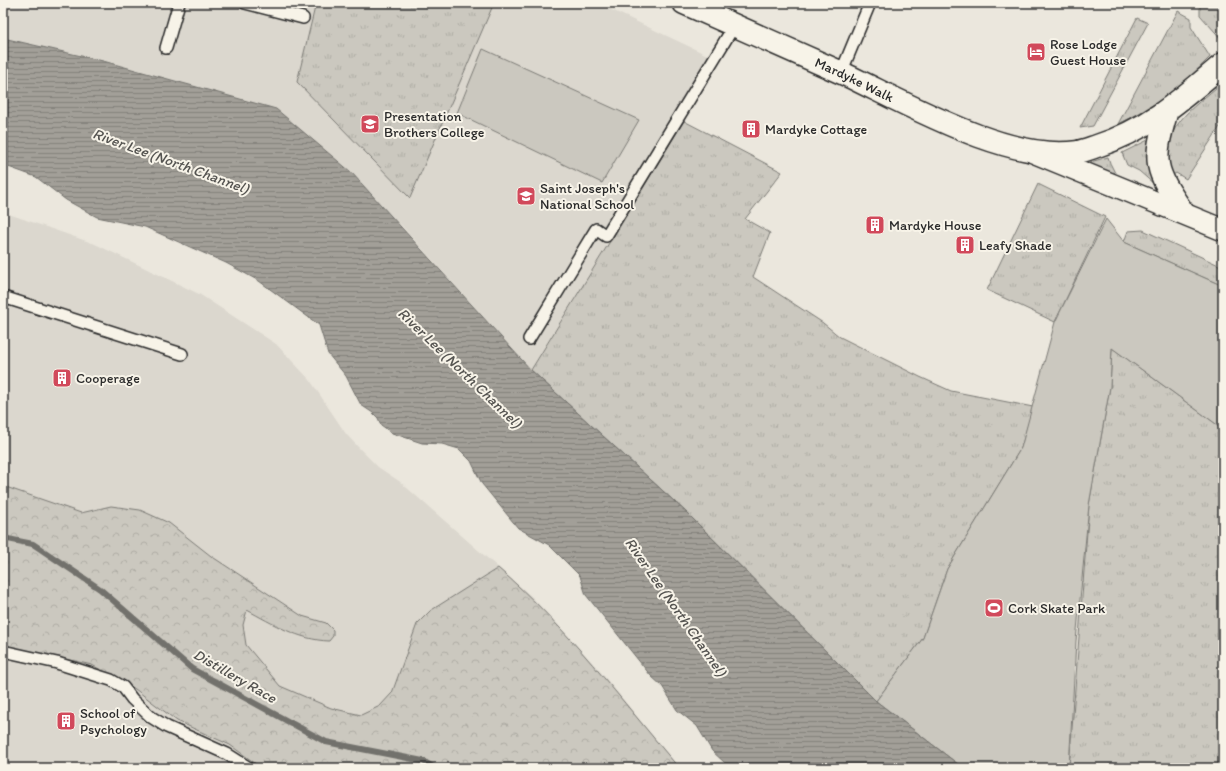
<svg xmlns="http://www.w3.org/2000/svg" width="1226" height="771" viewBox="0 0 1226 771" font-family="Itim,sans-serif">
  <defs>
    <pattern id="grass-tufts" width="24" height="20" patternUnits="userSpaceOnUse"><rect width="24" height="20" fill="#cbc8bf"/><path d="M3 7l-1-3M5 7V3M7 7l1-3M15 17l-1-3M17 17v-4M19 17l1-3" fill="none" stroke="#aeaca4"/></pattern>
    <pattern id="forest-crowns" width="20" height="18" patternUnits="userSpaceOnUse"><rect width="20" height="18" fill="#cbc8bf"/><path d="M2 6a3 3 0 1 1 6 0M12 15a3 3 0 1 1 6 0" fill="none" stroke="#aeaca4"/></pattern>
    <pattern id="water-rules" width="6" height="5" patternUnits="userSpaceOnUse"><rect width="6" height="5" fill="#a29f98"/><path d="M0 2.5h6" fill="none" stroke="#84827c"/></pattern>
  </defs>
  <rect width="100%" height="100%" fill="#ebe7dd"/>
  <filter id="ink" filterUnits="userSpaceOnUse"><feTurbulence type="fractalNoise" baseFrequency=".025" numOctaves="2"/><feDisplacementMap in="SourceGraphic" scale="8" xChannelSelector="R" yChannelSelector="G"/><feConvolveMatrix kernelMatrix="1 2 1 2 8 2 1 2 1" color-interpolation-filters="sRGB"/></filter>
  <g filter="url(#ink)">
    <g fill="#dbd7ce">
      <path d="M3 3H597L720 61 531 370 401 225 276 109 103 61 3 38Z"/>
      <path d="M3 212 95 244 199 294 276 344 310 380 346 434 360 449 378 467 399 481 532 597 599 670 679 768H3Z"/>
    </g>
    <g fill="url(#grass-tufts)" stroke="#7b7a75">
      <path d="M316 3H494L410 198 297 82Z"/>
      <path d="M1200 3H1223V41L1200 15Z"/>
      <path d="M1178 11 1191 18V27L1210 57C1183 85 1153 108 1118 124Z"/>
      <path d="M1137 18 1148 23 1093 126 1080 128Z"/>
      <path d="M1223 82V122L1186 179 1176 173 1170 177C1158 127 1190 111 1223 82Z"/>
      <path d="M684 121 782 172 745 219 770 233 753 277 823 323 840 337 920 377 951 391 1033 407 1021 448 947 569 923 638 876 701 687 513 531 370Z"/>
      <path d="M1150 139 1155 185 1139 171 1127 165 1122 153Z"/>
      <path d="M1108 157C1110 166 1116 172 1118 181L1087 163Z"/>
      <path d="M1038 184 1105 217 1055 322 987 290Z"/>
      <path d="M1143 230 1223 267V286L1124 242 1128 231Z"/>
      <path d="M1112 348 1223 429V768H1069L1089 505 1110 387Z"/>
    </g>
    <path fill="url(#forest-crowns)" stroke="#7b7a75" d="M3 486 81 513 111 506 140 510 169 523 211 556 302 616 326 623 333 630V636L329 641C299 640 273 624 247 610L243 625 246 645 280 686 331 708 361 715 380 706 392 693 417 624 430 611 498 568C568 628 620 699 679 768H271L259 766 230 745 177 721 135 689 92 665 3 645Z"/>
    <g fill="#cbc8bf" stroke="#7b7a75">
      <path d="M483 49 639 120 602 183 457 113Z"/>
      <path d="M1106 219 1124 242 1223 286V429L1112 348 1110 387 1089 505 1076 641 1069 768H963L876 701 923 638 947 569 1021 448 1055 322Z"/>
    </g>
    <path fill="url(#water-rules)" stroke="#72716c" d="M3 38 103 61 276 109 351 172 531 370 687 513 876 701 963 768H743L725 763 712 751 697 726 677 710 662 686 651 676 586 595 580 576 549 545 518 528 482 484 471 461 459 449 442 444 422 443 392 433 381 425 378 418 373 413 361 405 346 376 328 354 319 325 259 281 226 263 145 227 97 217 66 200 36 177 3 165Z"/>
    <g fill="none" stroke-linecap="round" stroke-linejoin="round">
      <path stroke="#72716c" stroke-width="6" d="M3 538 33 544 100 589 192 669 326 742 423 761 435 768"/>
      <defs>
        <g id="lane">
          <path d="M245 3 303 18"/>
          <path d="M166 48 179 3"/>
          <path d="M841 73 870 3"/>
          <path d="M3 297 182 354"/>
          <path d="M529 339 596 229 606 236 734 26"/>
          <path d="M3 651 57 663 111 680 123 687 132 699 151 717 167 727 227 754 249 768"/>
        </g>
        <g id="street">
          <path d="M1167 112C1152 163 1154 169 1184 213"/>
          <path d="M1033 152 1223 230"/>
        </g>
        <g id="highway">
          <path id="s1" d="M684 3C736 26 789 49 842 73 904 102 1008 163 1077 152 1084 151 1091 148 1097 146 1149 129 1182 99 1223 64"/>
        </g>
      </defs>
      <use href="#lane" stroke="#2b2b2b" stroke-width="14"/>
      <use href="#street" stroke="#2b2b2b" stroke-width="24"/>
      <use href="#highway" stroke="#2b2b2b" stroke-width="25"/>
      <use href="#lane" stroke="#f7f3e8" stroke-width="11"/>
      <use href="#street" stroke="#f7f3e8" stroke-width="21"/>
      <use href="#highway" stroke="#f7f3e8" stroke-width="22"/>
    </g>
  </g>
  <defs>
    <symbol id="hotel-square" viewBox="-11 -11 22 22"><rect x="-9" y="-9" width="18" height="18" rx="4" fill="#d1495b" stroke="#f7f3e8"/><path d="M-6-4.5h1.5V1H6V5H4.5V3h-9V5H-6ZM-4 0a1.8 1.8 0 1 1 3.6 0ZM.5 0V-2.5h3Q6-2.5 6 0Z" fill="#fff"/></symbol>
    <symbol id="school-square" viewBox="-11 -11 22 22"><rect x="-9" y="-9" width="18" height="18" rx="4" fill="#d1495b" stroke="#f7f3e8"/><path d="M0-5L7-2L0 1L-7-2ZM-4 1L0 2.5L4 1V4Q0 6-4 4Z" fill="#fff"/></symbol>
    <symbol id="building-square" viewBox="-11 -11 22 22"><rect x="-9" y="-9" width="18" height="18" rx="4" fill="#d1495b" stroke="#f7f3e8"/><path d="M-4-6H4V6H1V3H-1V6H-4ZM-2.5-4.3h1.7v1.8h-1.7ZM.8-4.3h1.7v1.8H.8ZM-2.5-1h1.7V.8h-1.7ZM.8-1h1.7V.8H.8Z" fill="#fff"/></symbol>
    <symbol id="stadium-square" viewBox="-11 -11 22 22"><rect x="-9" y="-9" width="18" height="18" rx="4" fill="#d1495b" stroke="#f7f3e8"/><path d="M0-5a6.5 5 0 1 0 0 10a6.5 5 0 1 0 0-10ZM-3.5-1.8h7v3.6h-7Z" fill="#fff"/></symbol>
  </defs>
  <g fill-rule="evenodd">
    <use href="#hotel-square" x="1025" y="41" width="22" height="22"/>
    <use href="#school-square" x="359" y="113" width="22" height="22"/>
    <use href="#building-square" x="740" y="118" width="22" height="22"/>
    <use href="#school-square" x="515" y="185" width="22" height="22"/>
    <use href="#building-square" x="864" y="214" width="22" height="22"/>
    <use href="#building-square" x="954" y="234" width="22" height="22"/>
    <use href="#building-square" x="51" y="367" width="22" height="22"/>
    <use href="#stadium-square" x="983" y="597" width="22" height="22"/>
    <use href="#building-square" x="55" y="710" width="22" height="22"/>
  </g>
  <g text-anchor="middle" stroke-width="4" stroke-linejoin="round" paint-order="stroke">
    <g font-size="14" fill="#2b2b2b" stroke="#f7f3e8" text-anchor="start">
      <text x="1050" y="49">Rose Lodge<tspan x="1050" dy="16">Guest House</tspan></text>
      <text x="384" y="121">Presentation<tspan x="384" dy="16">Brothers College</tspan></text>
      <text x="765" y="134">Mardyke Cottage</text>
      <text x="540" y="193">Saint Joseph's<tspan x="540" dy="16">National School</tspan></text>
      <text x="889" y="230">Mardyke House</text>
      <text x="979" y="250">Leafy Shade</text>
      <text x="76" y="383">Cooperage</text>
      <text x="1008" y="613">Cork Skate Park</text>
      <text x="80" y="718">School of<tspan x="80" dy="16">Psychology</tspan></text>
    </g>
    <g font-size="14" fill="#2b2b2b" stroke="#f7f3e8">
      <text dy="5" stroke="none"><textPath href="#s1" startOffset="187">Mardyke Walk</textPath></text>
    </g>
    <g font-size="15" font-style="italic" fill="#555451" stroke="#f7f3e8">
      <text transform="translate(171 161) rotate(20)" y="5">River Lee (North Channel)</text>
      <text transform="translate(460 368) rotate(44)" y="5">River Lee (North Channel)</text>
      <text transform="translate(676 607) rotate(55)" y="5">River Lee (North Channel)</text>
      <text transform="translate(235 676) rotate(30)" y="5">Distillery Race</text>
    </g>
  </g>
  <rect width="1226" height="771" fill="none" stroke="#f7f3e8" stroke-width="16"/>
  <rect x="8" y="8" width="1210" height="755" fill="none" stroke="#2b2b2b" stroke-width="1.5" filter="url(#ink)"/>
</svg>
